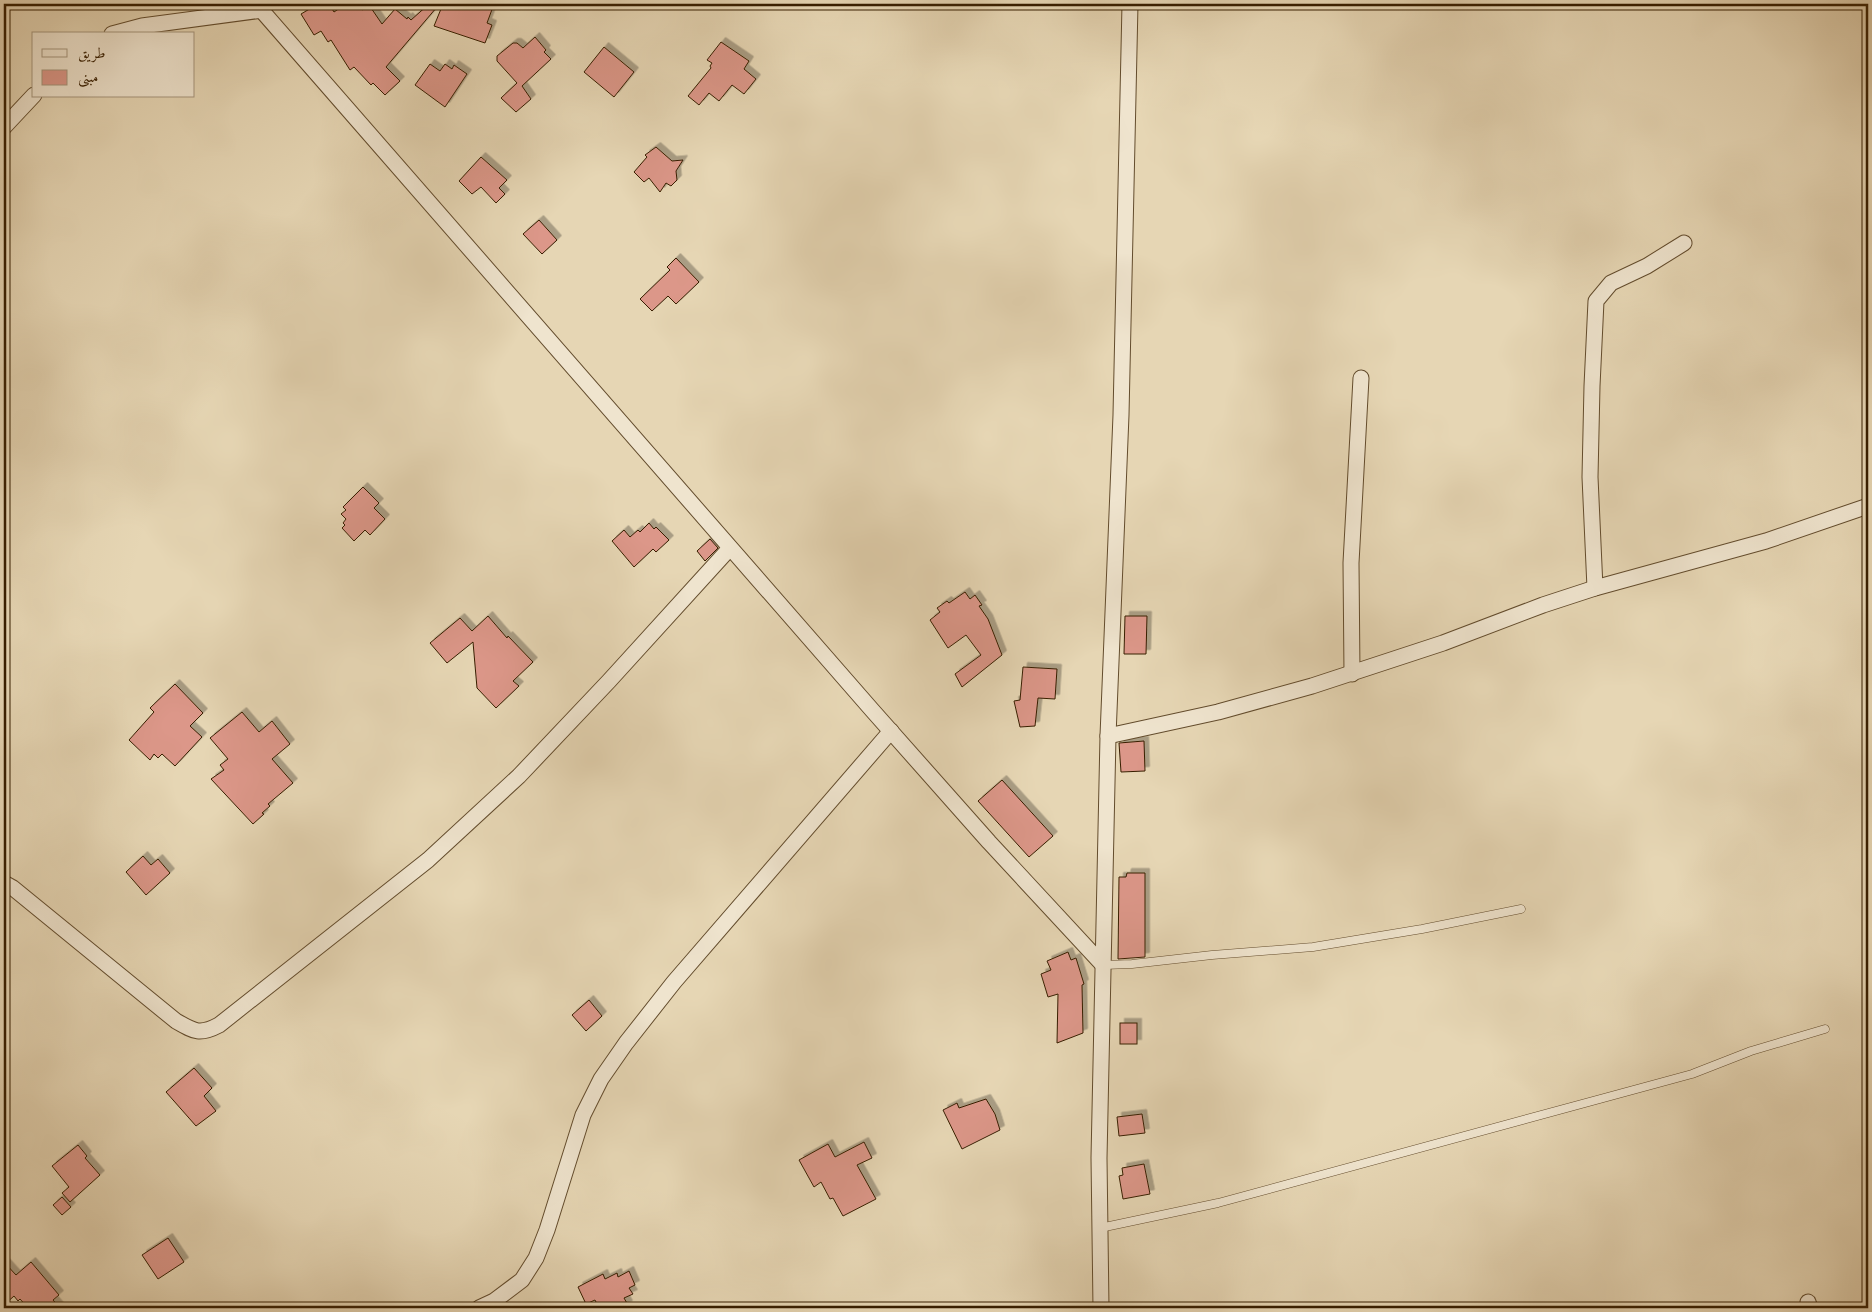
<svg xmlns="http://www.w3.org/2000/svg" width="1872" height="1312" viewBox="0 0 1872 1312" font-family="'Libre Bodoni',Amiri,serif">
  <defs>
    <filter id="shadow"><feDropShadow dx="4.5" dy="-4.5" stdDeviation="0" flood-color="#0004"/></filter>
  </defs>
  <rect width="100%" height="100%" fill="#e6d6b4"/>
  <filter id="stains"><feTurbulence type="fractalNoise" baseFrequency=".004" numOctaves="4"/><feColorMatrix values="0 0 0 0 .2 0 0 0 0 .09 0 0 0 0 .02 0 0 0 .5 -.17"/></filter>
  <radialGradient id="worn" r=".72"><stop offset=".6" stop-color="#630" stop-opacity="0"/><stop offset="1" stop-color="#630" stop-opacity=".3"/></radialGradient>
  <g fill="#dc9789" stroke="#371e00" filter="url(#shadow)">
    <path d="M318 4H329L334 12 346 4H357L362 10 369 5 382 24 395 9 407 19 408 17 411 20 429 4H434L437 7 386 67 400 81 385 95 373 83 371 85 354 67 350 70 331 40 328 42 321 31 314 35 301 14Z"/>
    <path d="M443 4H494L487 23 492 25 485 43 434 26Z"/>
    <path d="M535 37 546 50 544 52 551 59 522 86 531 99 516 112 501 98 517 83 497 61V56L513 43H517L523 48Z"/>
    <path d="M721 42 749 61 744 69 756 79 744 94 732 85 719 101 709 93 699 105 688 96 711 68 710 66 712 63 707 60Z"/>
    <path d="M604 47 634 72 614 97 584 72Z"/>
    <path d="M430 64 440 71 445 64 452 69 454 65 467 74 445 107 415 85Z"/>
    <path d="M656 147 672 161 683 160 676 171 677 180 671 186 666 183 660 192 649 178 644 182 634 172 647 157 645 155Z"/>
    <path d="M481 157 507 180 499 188 505 194 496 203 481 187 472 194 459 181Z"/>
    <path d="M539 220 557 240 542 254 523 234Z"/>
    <path d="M676 258 699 282 676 304 668 296 652 311 640 299 670 270 667 267Z"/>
    <path d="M363 487 379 503 374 508 385 519 370 535 365 530 354 541 342 528 345 525 343 523 346 519 341 514 346 510 343 507Z"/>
    <path d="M649 523 654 529 656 527 669 540 656 552 653 549 634 567 612 541 624 530 630 537 638 530 640 532Z"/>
    <path d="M710 539 718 548 705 561 697 551Z"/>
    <path d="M965 592 970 599 975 595 982 605 979 606 988 619 1002 655 962 687 955 674 981 655 966 635 948 648 930 620 940 612 937 608 947 601 949 603Z"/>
    <path d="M488 616 507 638 508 636 533 662 513 681 519 686 496 708 477 688 473 642 447 663 430 643 460 618 472 631Z"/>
    <path d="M1125 616H1147L1146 654H1124Z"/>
    <path d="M1023 667 1057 669 1055 699 1038 698 1035 726 1020 727 1014 701 1020 700Z"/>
    <path d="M175 684 203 713 190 726 202 737 175 766 162 754 158 758 154 754 150 760 129 740 154 712 150 708Z"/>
    <path d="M242 712 259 732 272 721 290 744 272 759 293 783 268 804 270 806 262 813 264 814 253 824 211 779 224 770 220 765 228 759 210 738Z"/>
    <path d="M1144 741 1145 771 1121 772 1119 743Z"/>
    <path d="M1002 780 1053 836 1029 857 978 801Z"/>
    <path d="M143 856 151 865 158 859 170 873 146 895 126 872Z"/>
    <path d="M1127 873H1145V957L1118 959 1119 877H1126Z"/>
    <path d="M1068 952 1071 960 1076 958 1084 984 1082 985 1083 1033 1057 1043 1058 994 1048 997 1041 974 1051 970 1047 961Z"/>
    <path d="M589 1000 602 1016 586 1031 572 1015Z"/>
    <rect x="1120" y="1023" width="17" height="21"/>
    <path d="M194 1068 212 1088 204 1096 216 1111 196 1126 166 1092Z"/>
    <path d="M986 1099 995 1114 1000 1130 962 1149 943 1110 957 1103 959 1108Z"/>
    <path d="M1142 1114 1145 1133 1119 1136 1117 1117Z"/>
    <path d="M864 1142 872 1158 857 1165 876 1199 843 1216 833 1198 830 1199 821 1182 814 1187 799 1160 828 1144 835 1157Z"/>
    <path d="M78 1145 87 1156 85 1158 100 1175 70 1202 62 1193 69 1187 52 1166Z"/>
    <path d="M1144 1164 1150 1194 1123 1199 1119 1176 1123 1175 1122 1168Z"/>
    <path d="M62 1197 71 1207 62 1215 53 1205Z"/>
    <path d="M168 1238 184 1262 158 1279 142 1255Z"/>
    <path d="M4 1262 16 1275 31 1262 59 1295 53 1300 60 1308H28L20 1299 18 1301 14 1296 4 1305Z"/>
    <path d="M629 1271 635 1285 629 1288 633 1294 624 1298 628 1305 620 1308H599L595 1300 586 1304 578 1287 603 1274 605 1279 617 1273 618 1277Z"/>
  </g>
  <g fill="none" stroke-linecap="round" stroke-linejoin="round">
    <defs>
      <g id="lane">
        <path d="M1103 965 1132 964 1212 955 1313 947 1422 929 1521 909"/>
        <path d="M1100 1228 1218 1203 1600 1099 1692 1074 1751 1051 1825 1029"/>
      </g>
      <g id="street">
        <path d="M256 4 872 710 989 842 1103 965"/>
        <path d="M112 34 142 26 262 10"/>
        <path d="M4 127 34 95"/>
        <path d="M1595 588 1590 477 1592 386 1596 301 1611 283 1647 266 1684 243"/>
        <path d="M1352 674 1351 563 1361 378"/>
        <path d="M1108 736 1218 712 1312 686 1443 643 1543 605 1595 588 1766 541 1868 506"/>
        <path d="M4 883 13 888 176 1021C195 1032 200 1035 219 1025L428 860 519 776 609 681 730 548"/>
        <path d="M1808 1302 1810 1308"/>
        <path d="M479 1308 494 1301 522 1280 536 1258 547 1230 583 1115 601 1079 626 1043 674 982 891 731"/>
        <path d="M1101 1308 1099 1158 1108 736 1121 415 1130 4"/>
      </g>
    </defs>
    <use href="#lane" stroke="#634c2d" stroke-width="9"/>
    <use href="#street" stroke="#634c2d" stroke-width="17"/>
    <use href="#lane" stroke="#efe4ce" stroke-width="8"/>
    <use href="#street" stroke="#efe4ce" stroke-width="15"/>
  </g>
  <rect width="1872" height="1312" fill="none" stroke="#e6d6b4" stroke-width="20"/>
  <rect x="5" y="5" width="1862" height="1302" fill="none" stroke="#371e00" stroke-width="2.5"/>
  <rect x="10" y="10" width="1852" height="1292" fill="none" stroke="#371e00"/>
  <rect x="32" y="32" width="162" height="65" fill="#efe4ce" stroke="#a5957c"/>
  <rect x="42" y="49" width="25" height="8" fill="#efe4ce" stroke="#a5957c"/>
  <text x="78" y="58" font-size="15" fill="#371e00">طريق</text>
  <rect x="42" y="70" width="25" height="15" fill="#dc9789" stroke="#a5957c"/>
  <text x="78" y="82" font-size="15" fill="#371e00">مبنى</text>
  <rect width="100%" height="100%" filter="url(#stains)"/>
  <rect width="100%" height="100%" fill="url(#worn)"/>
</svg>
